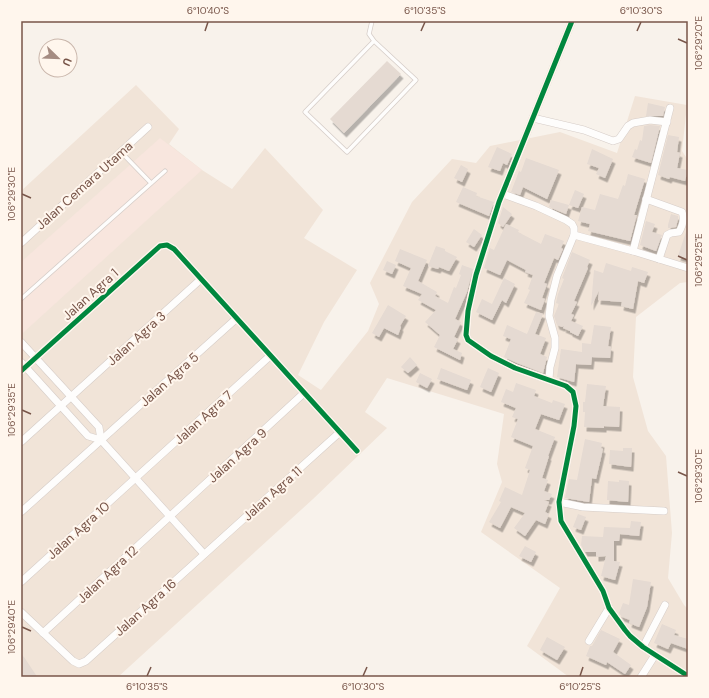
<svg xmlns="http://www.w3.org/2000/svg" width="709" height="698" viewBox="0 0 709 698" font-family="'DM Sans',sans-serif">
  <defs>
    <filter id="shadow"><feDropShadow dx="2.5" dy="4.5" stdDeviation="0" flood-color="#0004"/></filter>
  </defs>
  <rect width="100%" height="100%" fill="#f8f2eb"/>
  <path fill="#f1e4d8" d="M136 85 179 129 169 144 202 170 232 189 265 148 323 210 304 238 357 270 324 322 298 375 321 390 368 331 379 304 370 283 412 202 452 159 476 163 490 146 560 132 617 153 635 96 687 105 682 151 688 160V282L680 283 636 317 633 377 648 431 666 456 672 533 668 578 684 605 688 609V677H569L527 646 560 588 481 532 502 482 497 464 504 414 387 378 365 412 387 428 313 499 118 677H21V191Z"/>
  <path fill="#f8e6de" d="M160 138 202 170 23 333 21 330V262Z"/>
  <g fill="#e5dad2" filter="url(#shadow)">
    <path d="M387 61 401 74 344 133 330 119Z"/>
    <path d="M648 103 665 107 663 116H646Z"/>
    <path d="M650 125 660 126 651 163 632 157 635 149 637 150 640 140 642 141 644 126Z"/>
    <path d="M668 135 679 137 677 152 680 153 677 168 688 170 685 181 670 177 669 179 658 175Z"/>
    <path d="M497 147 512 154 507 165 503 163 500 171 488 167Z"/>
    <path d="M592 149 613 159 605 178 596 174 599 168 587 164Z"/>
    <path d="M526 158 559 170 547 199 523 187 520 195 511 192 519 171 521 172Z"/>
    <path d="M461 165 468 169 462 182 454 178Z"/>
    <path d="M628 174 645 179 634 215H637L636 218 630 241 588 231 590 224 578 221 582 207 595 210 600 194 618 199 623 185 625 186Z"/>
    <path d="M463 187 477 193 476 196 494 202 489 216 456 202Z"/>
    <path d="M575 190 584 194 578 208 569 205Z"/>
    <path d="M551 200 569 205 566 214 549 207Z"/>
    <path d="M503 207 512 214 503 227 498 223Z"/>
    <path d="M671 214 678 216V219L676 227 669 228H668V225Z"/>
    <path d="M646 221 655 224 652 232 662 235 656 251 640 245Z"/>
    <path d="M506 224 519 230 518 232 541 244 545 234 564 241 561 248 563 249 558 260 554 258 544 283 547 284 542 298 545 299 541 310 524 303 530 290 528 289 533 275 525 272 526 270 507 260 500 275 484 268 490 248 494 250Z"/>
    <path d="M474 229 482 235 474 247 466 242Z"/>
    <path d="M687 229 688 230V259L678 256Z"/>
    <path d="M436 246 445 249V251L457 257 449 271 439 267 438 269 428 266Z"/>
    <path d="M400 249 427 260 418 281 437 292 435 296 448 303 454 287 456 288 461 275 459 274 462 265 473 269 467 292 455 319 461 322 454 337 458 339 453 349 462 353 460 360 434 347 440 335 425 322 436 310 418 300 422 294 403 286 411 268 395 261Z"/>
    <path d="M572 252 590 260 587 267 588 268 574 301 577 302 571 314 574 315 571 321 583 326 578 336 570 332V331L563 328 564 326 562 327 557 325 554 316 559 304 556 303 558 294 564 279 562 278Z"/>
    <path d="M387 261 396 265 392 274 383 270Z"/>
    <path d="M606 263 631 271 632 267 648 272 644 283 638 281 633 309 621 306 622 302 598 300 599 291 591 306 594 270 603 273Z"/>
    <path d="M504 278 515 284 506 303 502 300 492 320 476 312 482 299 492 304Z"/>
    <path d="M388 305 406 316 400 326 401 327 398 335 384 328 379 337 372 333Z"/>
    <path d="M536 312 543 314 535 334 546 338 540 354 547 357 543 373 517 363 504 357 511 339 503 336 507 325 527 334Z"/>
    <path d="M594 325 611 327 608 346 611 347 610 358 592 357 591 365 576 364 574 382 557 377 561 349 582 352V343L591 344Z"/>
    <path d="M410 357 417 365 408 373 401 367Z"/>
    <path d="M441 368 471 380 467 390 437 379Z"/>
    <path d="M488 368 499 373 491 392 480 387Z"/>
    <path d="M420 373 432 379 427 388 416 382Z"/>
    <path d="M516 383 536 390 534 396 552 403 553 400 565 404 559 420 541 414 535 429 555 437 548 456H549L542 478 548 480 544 491 552 494 549 500H544L549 502 545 512 549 514 545 524 536 520 525 536 514 528 525 513 511 507 500 528 489 522 501 502 499 501 505 487 522 495 530 470 525 468 533 446 511 437 518 419 512 417 516 408 501 402 506 389 513 392Z"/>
    <path d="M587 384 606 386 603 406 620 407 619 427 604 426V428L584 427 585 412H583V402H585Z"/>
    <path d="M585 439 602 443 601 448 603 449 596 479 592 478 589 502 565 498 569 479 577 480Z"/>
    <path d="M623 448H632L631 467 609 464 610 450 623 451Z"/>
    <path d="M619 480 629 481 628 502 607 500 608 481 619 482Z"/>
    <path d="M578 514 586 517 581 530 573 527Z"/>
    <path d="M631 521 641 522 639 536 620 534 619 541H614V561L620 562 615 580 601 576 606 556 596 557V552H585L581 545 582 536 603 537 604 527 630 528Z"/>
    <path d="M525 546 536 552 531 562 519 556Z"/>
    <path d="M633 579 651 582 647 607 639 627 629 623 630 620 622 617 619 613 623 603 629 605Z"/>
    <path d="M662 624 676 630 674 635 688 639V649L671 643 668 649 654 643Z"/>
    <path d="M601 630 620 639 613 652 631 665 625 674 607 662 606 665 586 656 590 646H592Z"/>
    <path d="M547 637 565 647 557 660 540 650Z"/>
    <path d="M21 653 37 677H21Z"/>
  </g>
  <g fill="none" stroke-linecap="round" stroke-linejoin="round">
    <defs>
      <g id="lane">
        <path d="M372 21 369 34 374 41 305 112 347 152 416 80 374 41"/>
        <path d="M121 152 151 183"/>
        <path d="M21 299 165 171"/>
      </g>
      <g id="street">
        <path d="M572 21 499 202 476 275 468 311 466 335 468 340 491 356 515 368 566 386 573 392 576 406 574 426 559 502 561 521 603 591 609 608 625 630 630 636 643 647 688 676"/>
        <path d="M533 118 584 130 613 141 619 139 628 126 633 123 650 120 667 122"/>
        <path d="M503 194 536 206 566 220 572 224 574 228V235L633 251 670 108"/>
        <path d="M646 199 682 212C685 219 683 225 679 232L671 233 667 235 659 259"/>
        <path d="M21 243 148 127"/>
        <path d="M633 251 688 268"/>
        <path d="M21 342 99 427 101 440 204 554"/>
        <path d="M21 362 88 436 101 440"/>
        <path d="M21 371 160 246 167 245 174 249 357 451"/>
        <path d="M549 379 550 367 555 348V338L549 316 551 300 557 276 574 235"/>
        <path d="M21 442 201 279"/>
        <path d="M559 502 583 507 664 511"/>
        <path d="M21 512 237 318"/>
        <path d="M21 582 270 356"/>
        <path d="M21 612 73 661 79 664 86 661 340 432"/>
        <path d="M43 633 304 393"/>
        <path d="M589 641 609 608"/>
        <path d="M643 647 665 605"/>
        <path d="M641 677 655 655"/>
      </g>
    </defs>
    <use href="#lane" stroke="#d6cdc8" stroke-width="5"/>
    <use href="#street" stroke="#d6cdc8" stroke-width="8"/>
    <use href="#lane" stroke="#fefdfc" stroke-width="3.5"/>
    <use href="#street" stroke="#fefdfc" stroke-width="7"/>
    <defs>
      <g id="cycleway">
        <path d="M572 21 499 202 476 275 468 311 466 335 468 340 491 356 515 368 566 386 573 392 576 406 574 426 559 502 561 521 603 591 609 608 625 630 630 636 643 647 688 676"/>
        <path d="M21 371 160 246 167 245 174 249 357 451"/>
      </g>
    </defs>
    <use href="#cycleway" stroke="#fff6ed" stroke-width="8"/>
    <use href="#cycleway" stroke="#00873e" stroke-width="5"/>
  </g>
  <path fill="none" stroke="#785549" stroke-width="1.5" d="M205 31 208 22M421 31 425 22M637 31 641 22M678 39 687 43M22 194 31 198M678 256 687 260M22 410 31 414M678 472 687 476M22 627 31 631M147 676 151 667M363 676 367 667M580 676 583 667"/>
  <g text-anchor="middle" stroke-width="4" stroke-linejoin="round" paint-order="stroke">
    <g font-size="13" fill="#785549" stroke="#fff6ed">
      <text transform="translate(84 185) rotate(-42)" y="5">Jalan Cemara Utama</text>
      <text transform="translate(90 294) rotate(-42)" y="5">Jalan Agra 1</text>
      <text transform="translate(136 338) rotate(-42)" y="5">Jalan Agra 3</text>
      <text transform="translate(169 379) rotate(-42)" y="5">Jalan Agra 5</text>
      <text transform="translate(203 417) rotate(-42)" y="5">Jalan Agra 7</text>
      <text transform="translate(237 455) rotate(-42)" y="5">Jalan Agra 9</text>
      <text transform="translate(272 493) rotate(-42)" y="5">Jalan Agra 11</text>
      <text transform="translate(78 530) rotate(-42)" y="5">Jalan Agra 10</text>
      <text transform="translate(107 574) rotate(-43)" y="5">Jalan Agra 12</text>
      <text transform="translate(145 607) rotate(-42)" y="5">Jalan Agra 16</text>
    </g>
  </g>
  <rect width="709" height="698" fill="none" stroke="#fff6ed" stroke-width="44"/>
  <g transform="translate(58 58) rotate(113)"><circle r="19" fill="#fff6ed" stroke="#c9b6ab"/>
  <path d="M0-3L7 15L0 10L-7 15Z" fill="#a58c82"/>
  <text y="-6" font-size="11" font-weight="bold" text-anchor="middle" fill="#785549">U</text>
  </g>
  <rect x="22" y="22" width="665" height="654" fill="none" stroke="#785549" stroke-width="1.5"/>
  <g font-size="10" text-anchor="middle" fill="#785549">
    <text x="208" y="14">6°10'40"S</text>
    <text x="425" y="14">6°10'35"S</text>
    <text x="641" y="14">6°10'30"S</text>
    <text transform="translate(698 43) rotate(-90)" y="4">106°29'20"E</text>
    <text transform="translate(11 194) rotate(-90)" y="4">106°29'30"E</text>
    <text transform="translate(698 260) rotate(-90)" y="4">106°29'25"E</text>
    <text transform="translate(11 410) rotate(-90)" y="4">106°29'35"E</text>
    <text transform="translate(698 476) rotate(-90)" y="4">106°29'30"E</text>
    <text transform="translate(11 627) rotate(-90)" y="4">106°29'40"E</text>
    <text x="147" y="690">6°10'35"S</text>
    <text x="363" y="690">6°10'30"S</text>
    <text x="580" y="690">6°10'25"S</text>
  </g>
</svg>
